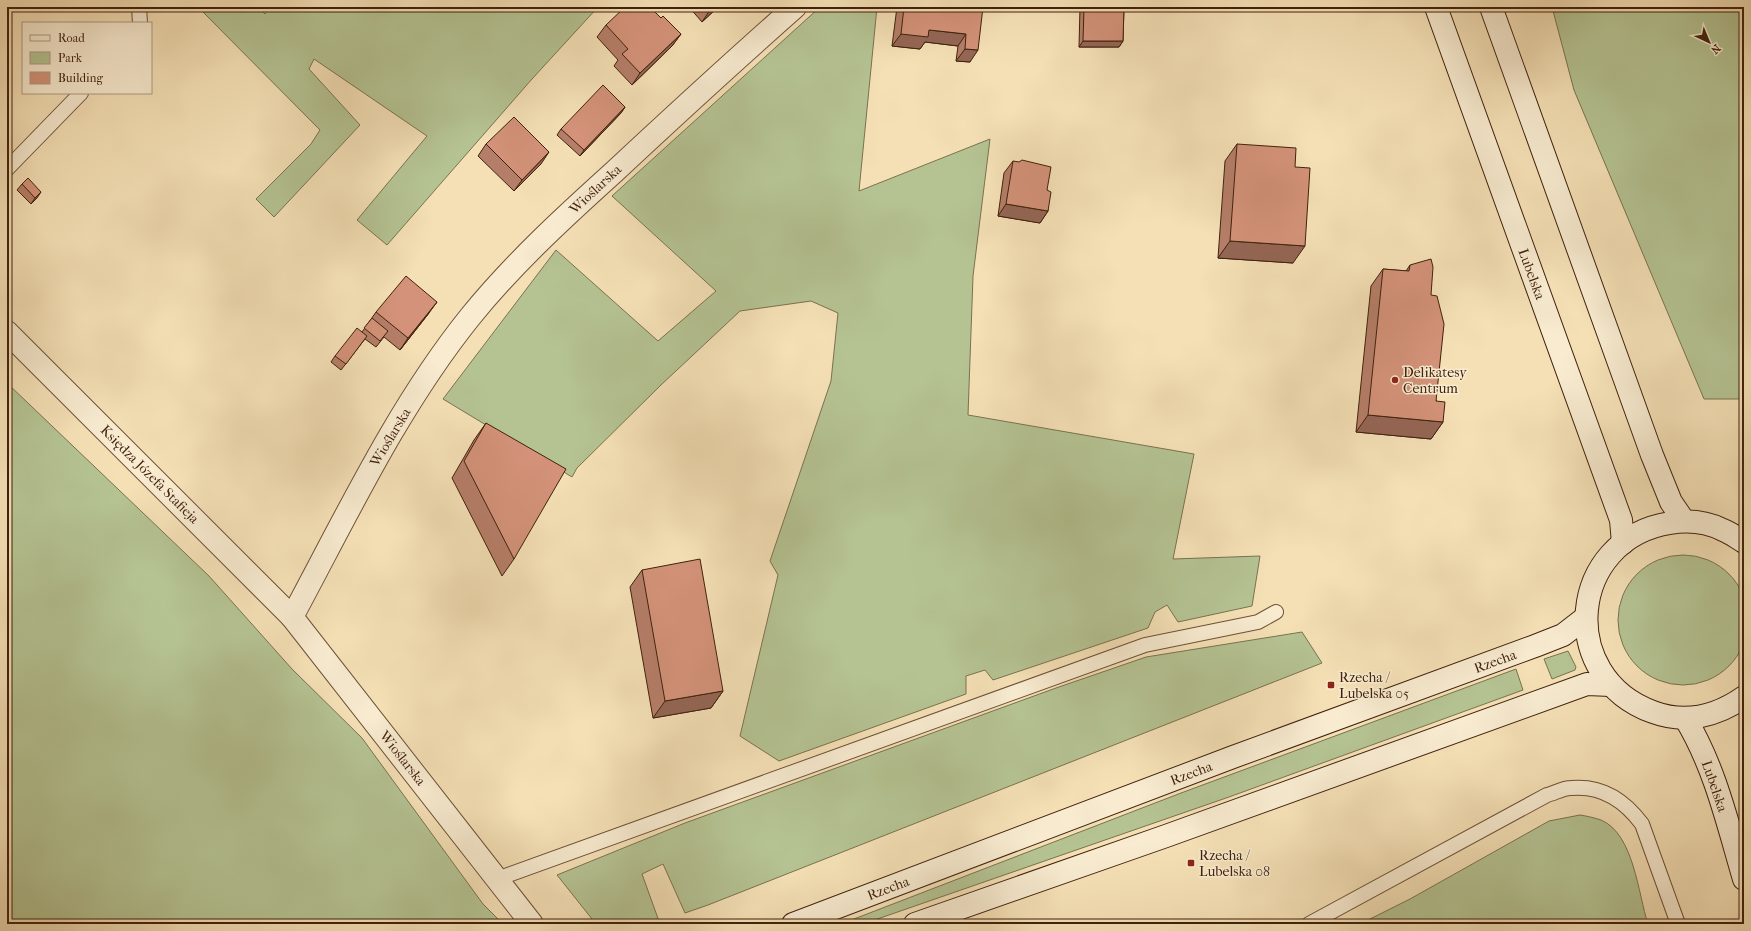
<svg xmlns="http://www.w3.org/2000/svg" width="1751" height="931" viewBox="0 0 1751 931" font-family="'IM FELL French Canon',serif">
  <rect width="100%" height="100%" fill="#f5e0b6"/>
  <filter id="stains"><feTurbulence type="fractalNoise" baseFrequency=".005" numOctaves="4"/><feColorMatrix values="0 0 0 0 .2 0 0 0 0 .09 0 0 0 0 .02 0 0 0 .5 -.17"/></filter>
  <radialGradient id="worn" r=".72"><stop offset=".6" stop-color="#630" stop-opacity="0"/><stop offset="1" stop-color="#630" stop-opacity=".3"/></radialGradient>
  <g fill="#b5c393" stroke="#7a7250">
    <path d="M198 7H258L265 14 269 7H598L532 79 387 245 357 220 427 136 314 59 309 69 360 125 274 217 256 199 311 144 320 130Z"/>
    <path d="M820 7H877L859 191 990 139 973 276 968 415 1194 454 1173 559 1260 556 1252 606 1178 622 1167 605 1155 612 1148 628 993 680 985 670 966 676V694L779 761 740 736 778 575 770 561 831 381 838 313 811 301 740 311 661 385 577 468 572 477 443 399 556 250 658 341 716 291 612 196Z"/>
    <path d="M1552 7H1744V399H1704L1574 90Z"/>
    <path d="M7 383 209 576 292 669 362 738 483 904 503 924H7Z"/>
    <circle cx="1683" cy="620" r="65"/>
    <path d="M1302 632 1322 663 708 905 685 913 663 864 642 874 660 924H596L557 875 685 823 1056 688 1146 657Z"/>
    <path d="M1568 651 1576 667 1575 670 1552 679 1544 659Z"/>
    <path d="M1516 669 1523 690 1229 797 863 924H841L1181 793Z"/>
    <path d="M1580 815C1587 816 1595 818 1601 820 1634 834 1638 894 1648 924H1360L1410 899 1549 821Z"/>
  </g>
  <g fill="none" stroke-linecap="round" stroke-linejoin="round">
    <defs>
      <g id="lane">
        <path d="M139 7 140 23"/>
        <path d="M7 169 81 93"/>
        <path d="M497 879 1145 645 1258 622 1276 612"/>
        <path d="M1309 924 1547 795C1555 793 1563 788 1571 788 1602 785 1625 801 1642 824L1678 924"/>
      </g>
      <g id="street">
        <path d="M7 332 292 617 532 924"/>
        <path d="M292 617C347 515 397 408 470 317 513 264 563 218 614 172 674 116 734 61 795 7"/>
      </g>
      <g id="secondary">
        <path d="M1436 7 1621 520 1623 543"/>
        <path d="M1491 7 1652 455 1671 502 1684 521"/>
        <path d="M1744 542C1737 538 1731 533 1723 530 1707 522 1688 520 1670 523 1568 539 1556 677 1653 712 1685 724 1717 716 1744 697"/>
        <path d="M1685 718C1715 767 1728 825 1744 879"/>
        <path d="M793 924 1233 757 1535 646 1563 635 1585 618"/>
        <path d="M915 924 1166 836 1587 684 1611 685"/>
      </g>
    </defs>
    <use href="#lane" stroke="#6d5137" stroke-width="16"/>
    <use href="#street" stroke="#6d5137" stroke-width="24"/>
    <use href="#secondary" stroke="#40210d" stroke-width="24"/>
    <use href="#lane" stroke="#f8ebd0" stroke-width="14"/>
    <use href="#street" stroke="#f8ebd0" stroke-width="22"/>
    <use href="#secondary" stroke="#f8ebd0" stroke-width="22"/>
  </g>
  <g fill="#b57e68" stroke="#40210d">
    <path d="M689 7H718L702 22Z"/>
    <path d="M897 7H983L970 62 956 61 958 46 925 42 920 49 892 46Z"/>
    <path d="M1080 7H1124L1123 41 1119 47H1079Z"/>
    <path d="M661 18 681 34 672 46 632 85 614 66 618 60 597 37 606 25Z"/>
    <path d="M625 107 621 113 580 156 557 135 561 129Z"/>
    <path d="M486 144 541 164 514 191 478 156Z"/>
    <path d="M1237 144 1295 167 1293 263 1218 258 1225 161Z"/>
    <path d="M1013 161 1047 190 1048 211 1040 223 998 216 1004 173Z"/>
    <path d="M22 184 37 198 31 204 17 190Z"/>
    <path d="M1410 265 1436 401 1443 422 1431 439 1356 432 1371 286 1383 269 1406 271Z"/>
    <path d="M376 312 429 313 400 350 384 337 376 347 365 339 341 370 331 362 335 356 362 332Z"/>
    <path d="M486 423 514 559 502 576 452 478 474 440Z"/>
    <path d="M642 570 723 691 711 708 653 718 630 587Z"/>
  </g>
  <g fill="#946655" stroke="#40210d">
    <path d="M8 7H14L7 14V8Z"/>
    <path d="M712 7H718L702 22Z"/>
    <path d="M929 30 966 34 958 46 925 42 920 49 892 46 901 34Z"/>
    <path d="M681 34 672 46 632 85 640 73Z"/>
    <path d="M1083 41H1123L1119 47H1079Z"/>
    <path d="M965 49 978 50 970 62 956 61Z"/>
    <path d="M625 107 621 113 580 156 584 150Z"/>
    <path d="M549 152 541 164 514 191 522 180Z"/>
    <path d="M41 192 37 198 31 204 35 198Z"/>
    <path d="M1006 204 1048 211 1040 223 998 216Z"/>
    <path d="M1230 241 1305 246 1293 263 1218 258Z"/>
    <path d="M437 302 429 313 400 350 408 338Z"/>
    <path d="M1368 415 1443 422 1431 439 1356 432Z"/>
    <path d="M723 691 711 708 653 718 665 701Z"/>
  </g>
  <g fill="#d39279" stroke="#40210d">
    <path d="M625 7H629L630 8 631 7H650L661 18 663 16 681 34 640 73 622 54 628 49 606 25Z"/>
    <path d="M904 7H983L978 50 965 49 966 34 929 30 928 37 901 34Z"/>
    <path d="M1084 7H1124L1123 41H1083Z"/>
    <path d="M603 85 625 107 584 150 561 129Z"/>
    <path d="M514 117 549 152 522 180 486 144Z"/>
    <path d="M1237 144 1296 148 1295 167 1310 168 1305 246 1230 241Z"/>
    <path d="M1022 160 1051 167 1047 190 1051 192 1048 211 1006 204 1013 161 1019 162Z"/>
    <path d="M28 178 41 192 35 198 22 184Z"/>
    <path d="M1431 259 1433 267 1431 295 1437 296 1444 324 1436 401 1445 402 1443 422 1368 415 1383 269 1409 271 1410 265Z"/>
    <path d="M406 276 437 302 408 338 376 312Z"/>
    <path d="M372 318 388 331 380 341 364 328Z"/>
    <path d="M357 328 367 336 346 364 335 356Z"/>
    <path d="M486 423 566 469 514 559 464 461Z"/>
    <path d="M700 559 723 691 665 701 642 570Z"/>
  </g>
  <g fill="#8f2418" stroke="#f8ebd0" stroke-width="1.5">
    <circle cx="1395" cy="380" r="4"/>
    <rect x="1327" y="681" width="8" height="8" rx="2"/>
    <rect x="1187" y="859" width="8" height="8" rx="2"/>
  </g>
  <g text-anchor="middle" stroke-width="3" stroke-linejoin="round" paint-order="stroke">
    <g font-size="14" fill="#40210d" stroke="#f8ebd0">
      <text transform="translate(595 189) rotate(-43)" y="5">Wioślarska</text>
      <text transform="translate(1532 274) rotate(70)" y="5">Lubelska</text>
      <text transform="translate(390 437) rotate(-59)" y="5">Wioślarska</text>
      <text transform="translate(150 474) rotate(45)" y="5">Księdza Józefa Stafieja</text>
      <text transform="translate(1495 661) rotate(-20)" y="5">Rzecha</text>
      <text transform="translate(403 758) rotate(52)" y="5">Wioślarska</text>
      <text transform="translate(1191 773) rotate(-21)" y="5">Rzecha</text>
      <text transform="translate(1715 786) rotate(71)" y="5">Lubelska</text>
      <text transform="translate(888 888) rotate(-21)" y="5">Rzecha</text>
    </g>
    <g font-size="14" fill="#40210d" stroke="#f8ebd0" text-anchor="start">
      <text x="1403" y="377">Delikatesy<tspan x="1403" dy="16">Centrum</tspan></text>
      <text x="1339" y="682">Rzecha /<tspan x="1339" dy="16">Lubelska 05</tspan></text>
      <text x="1199" y="860">Rzecha /<tspan x="1199" dy="16">Lubelska 08</tspan></text>
    </g>
  </g>
  <rect width="1751" height="931" fill="none" stroke="#f5e0b6" stroke-width="24"/>
  <rect x="8" y="8" width="1735" height="915" fill="none" stroke="#40210d" stroke-width="2"/>
  <rect x="12" y="12" width="1727" height="907" fill="none" stroke="#40210d"/>
  <rect x="22" y="22" width="130" height="72" fill="#f8ebd0" stroke="#ae9a82"/>
  <rect x="30" y="35" width="20" height="6" fill="#f8ebd0" stroke="#ae9a82"/>
  <text x="58" y="42" font-size="12" fill="#40210d">Road</text>
  <rect x="30" y="52" width="20" height="12" fill="#b5c393" stroke="#ae9a82"/>
  <text x="58" y="62" font-size="12" fill="#40210d">Park</text>
  <rect x="30" y="72" width="20" height="12" fill="#d39279" stroke="#ae9a82"/>
  <text x="58" y="82" font-size="12" fill="#40210d">Building</text>
  <g transform="translate(1709 42) rotate(136)" stroke="#f8ebd0" stroke-width="3" paint-order="stroke">
  <path d="M0-3L7 15L0 10L-7 15Z" fill="#40210d"/>
  <text y="-6" font-size="11" font-weight="bold" text-anchor="middle" fill="#40210d">N</text>
  </g>
  <rect width="100%" height="100%" filter="url(#stains)"/>
  <rect width="100%" height="100%" fill="url(#worn)"/>
</svg>
